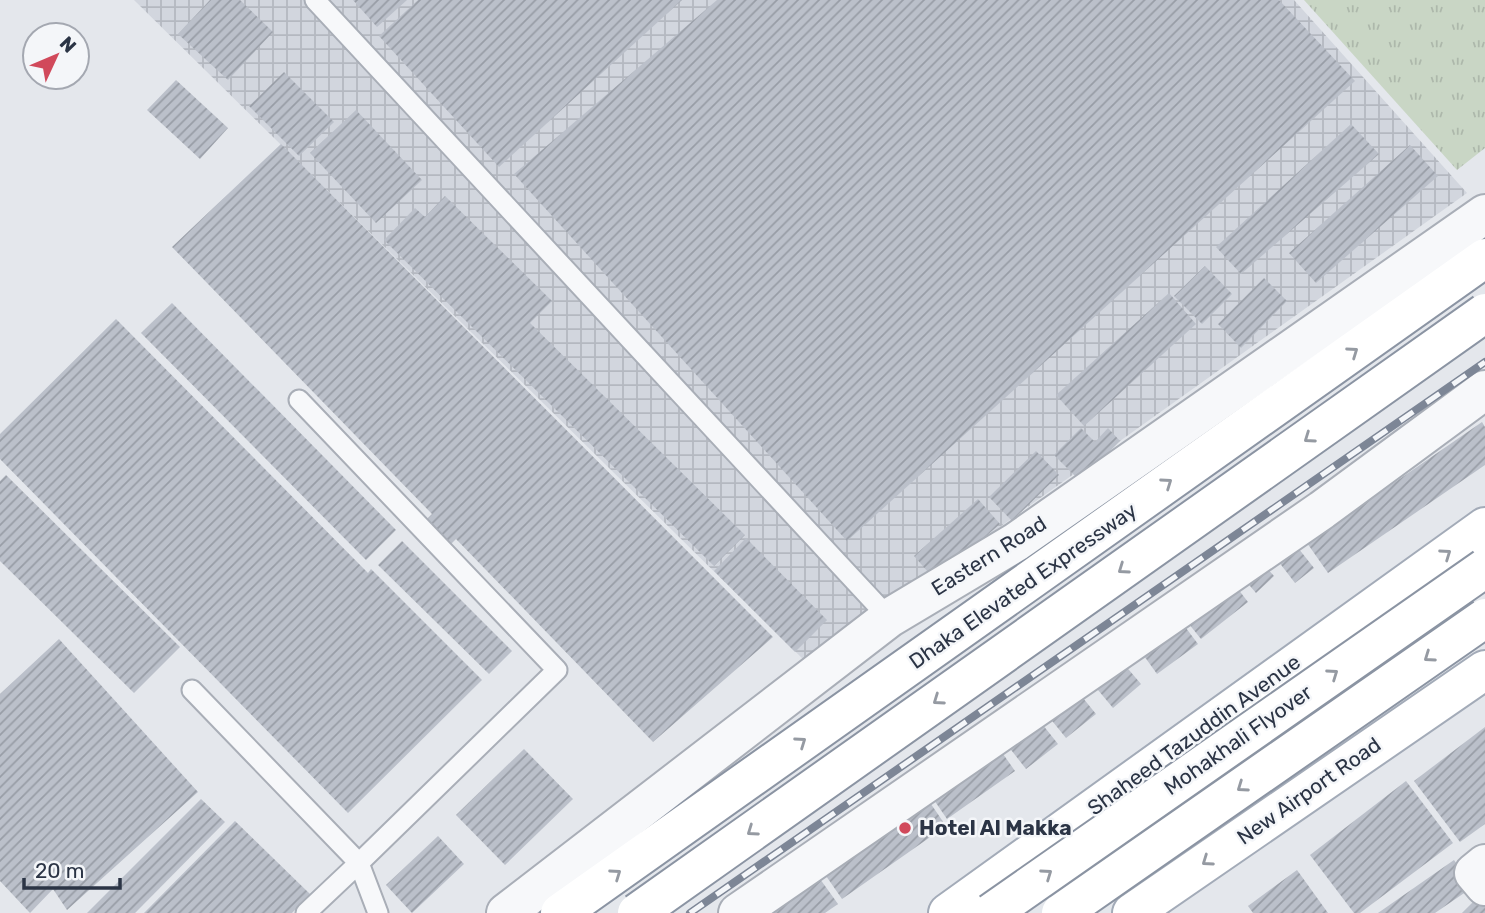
<svg xmlns="http://www.w3.org/2000/svg" width="1485" height="913" viewBox="0 0 1485 913" font-family="Rubik,sans-serif">
  <defs>
    <pattern id="industrial-grid" width="8" height="8" patternUnits="userSpaceOnUse" patternTransform="scale(1.75)"><rect width="8" height="8" fill="#d2d6de"/><path d="M0 4h8M4 0v8" fill="none" stroke="#b4b8c0"/></pattern>
    <pattern id="park-tufts" width="24" height="20" patternUnits="userSpaceOnUse" patternTransform="scale(1.75)"><rect width="24" height="20" fill="#c9d6c5"/><path d="M3 7l-1-3M5 7V3M7 7l1-3M15 17l-1-3M17 17v-4M19 17l1-3" fill="none" stroke="#adb8ab"/></pattern>
    <pattern id="building-hatch" width="6" height="6" patternUnits="userSpaceOnUse" patternTransform="scale(1.75)"><rect width="6" height="6" fill="#bbc0ca"/><path d="M-1 1l2-2M0 6l6-6M5 7l2-2" fill="none" stroke="#989da6"/></pattern>
  </defs>
  <rect width="100%" height="100%" fill="#e4e7ec"/>
  <path fill="url(#industrial-grid)" d="M134 0H1294L1467 193 808 664Z"/>
  <path fill="url(#park-tufts)" d="M1304 0H1485V148L1457 170Z"/>
  <g fill="url(#building-hatch)">
    <path d="M210 0H240L273 32 228 80 178 34Z"/>
    <path d="M353 0H407L377 27Z"/>
    <path d="M418 0H682L499 167 379 36Z"/>
    <path d="M717 0H1279L1355 81 847 541 514 174Z"/>
    <path d="M284 72 334 122 299 156 249 106Z"/>
    <path d="M176 80 228 128 200 159 147 110Z"/>
    <path d="M356 110 422 180 376 223 310 153Z"/>
    <path d="M1351 124 1379 154 1241 274 1216 247Z"/>
    <path d="M281 144 773 637 653 742 456 539 440 555 416 530 432 514 172 247Z"/>
    <path d="M1410 145 1438 176 1316 283 1289 253Z"/>
    <path d="M445 196 552 301 530 323 745 535 714 566 384 240 415 208 425 217Z"/>
    <path d="M1205 266 1232 294 1202 324 1174 296Z"/>
    <path d="M1264 278 1287 301 1241 348 1218 324Z"/>
    <path d="M1169 293 1196 324 1084 426 1056 395Z"/>
    <path d="M172 303 396 530 366 560 141 333Z"/>
    <path d="M116 319 368 573 371 569 482 680 348 813 0 459V434Z"/>
    <path d="M1482 422 1485 427V465L1328 573 1307 543Z"/>
    <path d="M1081 428 1095 442 1108 428 1120 441 1080 481 1054 455Z"/>
    <path d="M1036 451 1059 475 1012 521 989 497Z"/>
    <path d="M6 475 180 647 134 693 0 561V481Z"/>
    <path d="M978 499 1000 524 935 580 914 556Z"/>
    <path d="M1287 534 1314 568 1295 583 1268 548Z"/>
    <path d="M746 538 827 620 795 652 714 571Z"/>
    <path d="M402 541 512 651 489 674 378 565Z"/>
    <path d="M1250 549 1274 576 1256 593 1232 565Z"/>
    <path d="M1228 576 1248 602 1201 639 1180 613Z"/>
    <path d="M1174 612 1198 644 1157 674 1134 642Z"/>
    <path d="M59 639 198 792 67 910 53 889 30 913 0 881V694Z"/>
    <path d="M1106 643 1141 684 1113 708 1078 666Z"/>
    <path d="M1070 682 1096 714 1066 738 1040 706Z"/>
    <path d="M1031 710 1058 744 1026 769 1000 736Z"/>
    <path d="M1485 727V824L1460 842 1414 781Z"/>
    <path d="M989 734 1015 771 947 819 921 781Z"/>
    <path d="M524 749 573 799 505 865 456 815Z"/>
    <path d="M1406 781 1453 843 1360 913H1354L1310 855Z"/>
    <path d="M920 788 946 826 842 899 815 860Z"/>
    <path d="M201 799 225 822 135 913H87Z"/>
    <path d="M235 821 310 894 292 913H144Z"/>
    <path d="M438 836 464 864 412 913 386 885Z"/>
    <path d="M1454 860 1473 887 1435 913H1378Z"/>
    <path d="M1297 870 1328 913H1253L1248 906Z"/>
    <path d="M815 872 838 904 825 913H757Z"/>
    <path d="M1478 897 1485 904V913H1462Z"/>
  </g>
  <g fill="none" stroke-linecap="round" stroke-linejoin="round">
    <defs>
      <g id="lane">
        <path d="M315 0 889 618"/>
        <path d="M192 690 359 863 557 670 299 400"/>
        <path d="M306 913 359 863 378 913"/>
      </g>
      <g id="street">
        <path d="M1485 864 1474 873 1485 886"/>
        <path d="M506 913 889 618 1016 542 1485 214"/>
        <path d="M738 913 1322 510 1485 390"/>
      </g>
      <g id="primary">
        <path d="M948 913 1485 527"/>
        <path d="M1132 913 1485 670"/>
      </g>
      <path id="highway" d="M560 913 1485 258"/>
    </defs>
    <use href="#lane" stroke="#a9aeb7" stroke-width="23"/>
    <use href="#street" stroke="#a9aeb7" stroke-width="42"/>
    <use href="#primary" stroke="#a3abb8" stroke-width="42"/>
    <use href="#highway" stroke="#8b94a3" stroke-width="42"/>
    <use href="#lane" stroke="#f7f8fa" stroke-width="19"/>
    <use href="#street" stroke="#f7f8fa" stroke-width="38"/>
    <use href="#primary" stroke="#fff" stroke-width="38"/>
    <use href="#highway" stroke="#fff" stroke-width="38"/>
    <path stroke="#7d8696" stroke-width="2" d="M635 913 1485 324"/>
    <defs>
      <path id="rail" d="M690 913 1485 362"/>
    </defs>
    <use href="#rail" stroke="#7d8696" stroke-width="8"/>
    <use href="#rail" stroke="#f4f6f9" stroke-width="5" stroke-dasharray="16" stroke-linecap="butt"/>
    <defs>
      <g id="highway-bridge">
        <path d="M637 913 1485 313"/>
        <path d="M991 913 1485 568"/>
        <path d="M1061 913 1485 618"/>
      </g>
    </defs>
    <use href="#highway-bridge" stroke="#8b94a3" stroke-width="42" stroke-linecap="butt"/>
    <use href="#highway-bridge" stroke="#fff" stroke-width="38"/>
  </g>
  <defs><path id="oneway-chevron" d="M-2-3.5L2.5 0L-2 3.5" fill="none" stroke-width="1.6" stroke-linecap="round" stroke-linejoin="round" transform="scale(1.75)"/></defs>
  <g stroke="#959aa2">
    <use href="#oneway-chevron" transform="translate(1353 352) rotate(-35)"/>
    <use href="#oneway-chevron" transform="translate(1309 438) rotate(145)"/>
    <use href="#oneway-chevron" transform="translate(1167 483) rotate(-35)"/>
    <use href="#oneway-chevron" transform="translate(1446 554) rotate(-35)"/>
    <use href="#oneway-chevron" transform="translate(1123 569) rotate(145)"/>
    <use href="#oneway-chevron" transform="translate(1429 657) rotate(145)"/>
    <use href="#oneway-chevron" transform="translate(1333 674) rotate(-35)"/>
    <use href="#oneway-chevron" transform="translate(938 700) rotate(145)"/>
    <use href="#oneway-chevron" transform="translate(801 742) rotate(-35)"/>
    <use href="#oneway-chevron" transform="translate(1242 787) rotate(145)"/>
    <use href="#oneway-chevron" transform="translate(752 831) rotate(145)"/>
    <use href="#oneway-chevron" transform="translate(1207 861) rotate(145)"/>
    <use href="#oneway-chevron" transform="translate(616 874) rotate(-35)"/>
    <use href="#oneway-chevron" transform="translate(1047 874) rotate(-35)"/>
  </g>
  <circle fill="#d1495b" stroke="#f4f6f9" stroke-width="2.5" cx="905" cy="828" r="7"/>
  <g text-anchor="middle" stroke-width="5" stroke-linejoin="round" paint-order="stroke">
    <g font-size="21" fill="#2b3445" stroke="#f4f6f9">
      <text transform="translate(989 556) rotate(-32)" y="7">Eastern Road</text>
      <text transform="translate(1023 586) rotate(-35)" y="7">Dhaka Elevated Expressway</text>
      <text transform="translate(1194 735) rotate(-36)" y="7">Shaheed Tazuddin Avenue</text>
      <text transform="translate(1238 740) rotate(-35)" y="7">Mohakhali Flyover</text>
      <text transform="translate(1309 791) rotate(-35)" y="7">New Airport Road</text>
    </g>
    <g font-size="21" font-weight="bold" fill="#2b3445" stroke="#f4f6f9" text-anchor="start">
      <text x="919" y="835">Hotel Al Makka</text>
    </g>
  </g>
  <g transform="translate(56 56) rotate(46)"><circle r="33" fill="#f4f6f9" stroke="#a4a8b1" stroke-width="2"/>
  <path d="M0-5L12 26L0 18L-12 26Z" fill="#d1495b"/>
  <text y="-10" font-size="19" font-weight="bold" text-anchor="middle" fill="#2b3445">N</text>
  </g>
  <path d="M24 878v10h96v-10" fill="none" stroke="#2b3445" stroke-width="3.5"/>
  <text x="35" y="878" font-size="21" fill="#2b3445" stroke="#f4f6f9" stroke-width="5" paint-order="stroke">20 m</text>
</svg>
